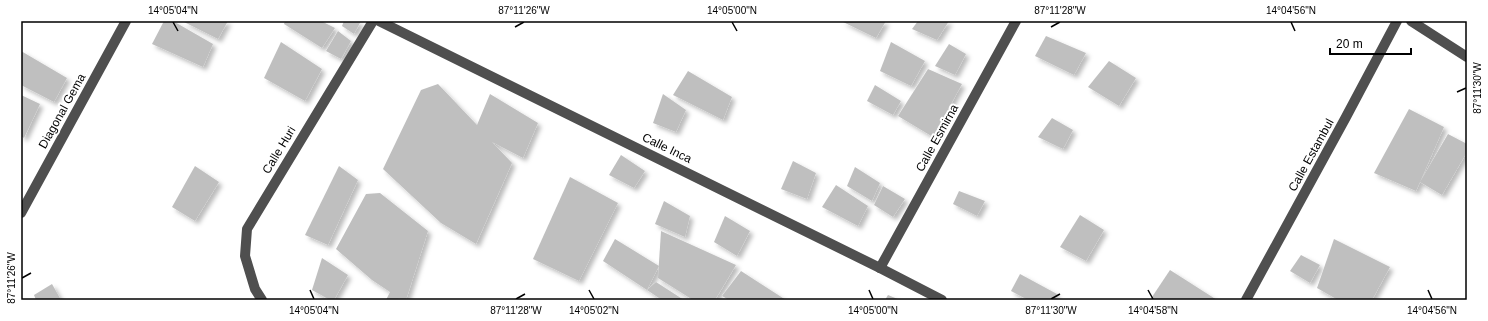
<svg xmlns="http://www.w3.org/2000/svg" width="1488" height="321" viewBox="0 0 1488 321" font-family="Arial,sans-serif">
  <defs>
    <filter id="shadow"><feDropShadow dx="3.5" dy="3.5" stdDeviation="2" flood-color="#0004"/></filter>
  </defs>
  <rect width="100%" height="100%" fill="#fff"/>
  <g fill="#bfbfbf" filter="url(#shadow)">
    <path d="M164 21H173L213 44 203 67 152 44Z"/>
    <path d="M182 21H228L218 39Z"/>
    <path d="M285 21H321L335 28 322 48 284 24Z"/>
    <path d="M344 21H361L354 34 342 26Z"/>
    <path d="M841 21H886L876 38Z"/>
    <path d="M918 21H949L937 40 912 29Z"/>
    <path d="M338 31 351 41 341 59 326 51Z"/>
    <path d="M1046 36 1086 53 1074 75 1035 56Z"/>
    <path d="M281 42 322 69 305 101 264 78Z"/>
    <path d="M891 42 925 61 911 86 880 71Z"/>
    <path d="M949 44 966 54 955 75 935 66Z"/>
    <path d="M21 51 67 78 54 102 21 85Z"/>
    <path d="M1109 61 1136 78 1119 106 1088 87Z"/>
    <path d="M928 69 962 84 933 137 898 116Z"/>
    <path d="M688 71 732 97 723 120 673 95Z"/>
    <path d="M438 84 477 125 490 94 538 123 523 158 492 142 512 163 476 244 441 223 383 169 421 90Z"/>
    <path d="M875 85 901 101 893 115 867 101Z"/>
    <path d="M663 94 686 110 676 132 653 123Z"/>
    <path d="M21 95 40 104 24 138 21 136Z"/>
    <path d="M1409 109 1444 127 1420 182 1448 134 1467 144V152L1442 195 1420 182 1416 191 1374 173Z"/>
    <path d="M1052 118 1073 130 1063 149 1038 137Z"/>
    <path d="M621 155 645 171 634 188 609 175Z"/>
    <path d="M793 161 816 173 807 199 781 189Z"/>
    <path d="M195 166 219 182 195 221 172 207Z"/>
    <path d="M339 166 358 180 328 245 305 235Z"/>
    <path d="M855 167 880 183 872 201 847 186Z"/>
    <path d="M570 177 618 203 579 281 533 259Z"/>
    <path d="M836 185 868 206 858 226 822 207Z"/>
    <path d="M883 186 905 199 893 217 874 205Z"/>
    <path d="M959 191 985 201 977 216 953 204Z"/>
    <path d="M380 193 428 231 406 300H401L399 298 398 300H386L390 292 372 280 336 249 366 194Z"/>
    <path d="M664 201 690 216 685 237 655 224Z"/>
    <path d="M1080 215 1104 230 1086 261 1060 247Z"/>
    <path d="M725 216 750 231 737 256 714 242Z"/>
    <path d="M661 231 736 265 715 300H693L658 278Z"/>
    <path d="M615 239 659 266 647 290 603 261Z"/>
    <path d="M1334 239 1390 267 1372 300H1338L1317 288Z"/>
    <path d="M1301 255 1320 265 1310 283 1290 271Z"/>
    <path d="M322 258 348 275 334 300H330L312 290Z"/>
    <path d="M1170 270 1217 300H1150Z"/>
    <path d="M741 271 786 300H729L722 296Z"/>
    <path d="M1020 274 1057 294 1054 300H1028L1011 291Z"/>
    <path d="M656 282 684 300H662L647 290Z"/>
    <path d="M52 284 61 300H36L34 295Z"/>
    <path d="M888 295 900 300H885Z"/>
  </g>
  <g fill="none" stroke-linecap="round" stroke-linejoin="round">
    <g stroke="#4f4f4f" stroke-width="10">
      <path d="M379 21 880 268 942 300"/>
      <path d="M1411 21 1467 57"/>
      <path d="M21 213 126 21"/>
      <path d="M880 268 1016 21"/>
      <path d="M262 300 255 289 245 256 247 229 373 21"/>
      <path d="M1246 300 1346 117 1397 21"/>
    </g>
  </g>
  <path fill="none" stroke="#000" stroke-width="1.5" d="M173 22 178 31M732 22 737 31M1291 22 1295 31M515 27 524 22M1051 27 1060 22M1457 92 1466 88M22 278 31 273M310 290 314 299M589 290 594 299M869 290 873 299M1148 290 1153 299M1428 290 1432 299M516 299 525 294M1051 299 1060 294"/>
  <g text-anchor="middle" stroke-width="4" stroke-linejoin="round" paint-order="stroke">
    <g font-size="12" fill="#000" stroke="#fff">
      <text transform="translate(62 111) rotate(-61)" y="4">Diagonal Gema</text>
      <text transform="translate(937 138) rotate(-61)" y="4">Calle Esmirna</text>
      <text transform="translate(667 148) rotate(26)" y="4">Calle Inca</text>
      <text transform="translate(279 150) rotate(-59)" y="4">Calle Huri</text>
      <text transform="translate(1311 155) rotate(-61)" y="4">Calle Estambul</text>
    </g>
  </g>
  <rect width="1488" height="321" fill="none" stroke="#ffffff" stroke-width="44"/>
  <path d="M1330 48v6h81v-6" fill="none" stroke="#000000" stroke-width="2"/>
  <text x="1336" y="48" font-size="12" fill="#000000" stroke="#ffffff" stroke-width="3" paint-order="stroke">20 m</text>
  <rect x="22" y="22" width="1444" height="277" fill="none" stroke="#000" stroke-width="1.5"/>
  <g font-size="10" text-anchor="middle" fill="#000">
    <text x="173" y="14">14°05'04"N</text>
    <text x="524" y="14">87°11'26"W</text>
    <text x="732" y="14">14°05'00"N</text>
    <text x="1060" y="14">87°11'28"W</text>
    <text x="1291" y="14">14°04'56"N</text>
    <text transform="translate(1477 88) rotate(-90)" y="4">87°11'30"W</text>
    <text transform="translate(11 278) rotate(-90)" y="4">87°11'26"W</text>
    <text x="314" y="314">14°05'04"N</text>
    <text x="516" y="314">87°11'28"W</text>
    <text x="594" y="314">14°05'02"N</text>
    <text x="873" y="314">14°05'00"N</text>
    <text x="1051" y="314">87°11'30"W</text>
    <text x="1153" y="314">14°04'58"N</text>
    <text x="1432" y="314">14°04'56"N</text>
  </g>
</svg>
